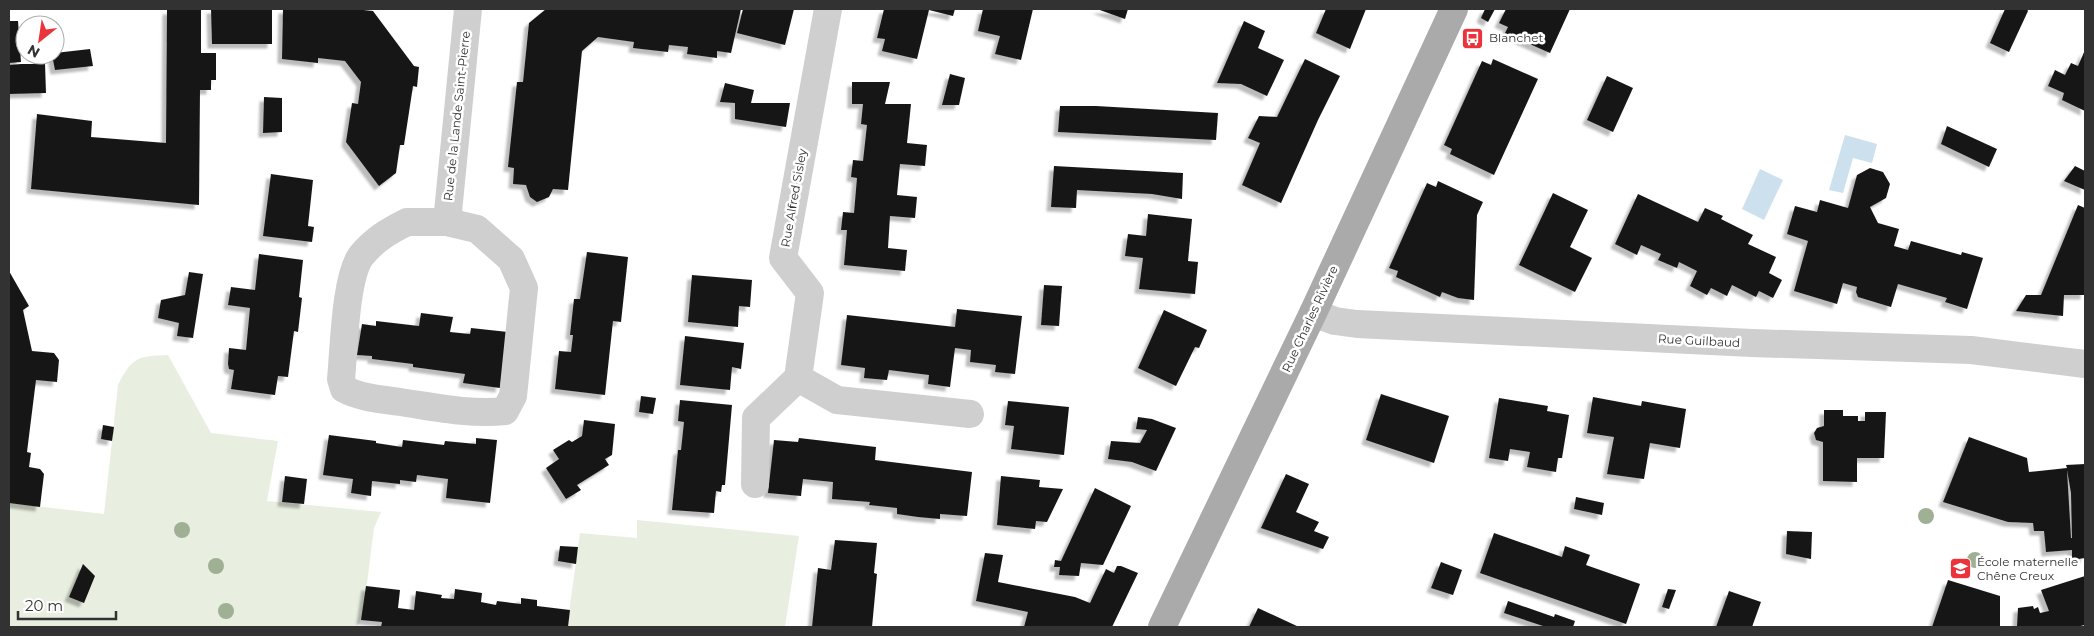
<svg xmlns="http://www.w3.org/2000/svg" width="2094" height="636" viewBox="0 0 2094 636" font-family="Montserrat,sans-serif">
  <defs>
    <filter id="shadow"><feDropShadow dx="-4.5" dy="4.5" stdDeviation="1" flood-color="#0004"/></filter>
  </defs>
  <rect width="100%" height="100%" fill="#fff"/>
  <g fill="#e8efe0">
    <path d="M168 355 211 433 278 441 267 501 381 512 374 528 363 615 357 627H9V503L104 514 118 385C132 357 138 356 168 355Z"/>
    <path d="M637 520 799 536 785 627H567L580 533 637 538Z"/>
  </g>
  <g fill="#cde0ee">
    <path d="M1845 135 1877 144 1872 163 1853 158 1843 193 1829 190Z"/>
    <path d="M1760 169 1783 180 1764 220 1742 209Z"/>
  </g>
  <g fill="#191919" fill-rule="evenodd" filter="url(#shadow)">
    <path d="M211 9H272V44H212Z"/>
    <path d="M283 9H354L373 11 414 66 419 67 417 87 413 86 404 145H400L396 173 379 186 346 142 352 103 358 104 361 82 345 61 318 58V63L282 59Z"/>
    <path d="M546 9H741L731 53 717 51V58L687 54 688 47 669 45 668 52 633 48 634 42 598 37 582 51 568 190 553 189 549 197 537 202 530 197 526 185 513 184 514 168 508 167 517 82H523L529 23Z"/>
    <path d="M743 9H794L785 45 737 33Z"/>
    <path d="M884 9H955L953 16 929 10 917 59 882 51 885 39 877 38Z"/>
    <path d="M983 9H1033L1021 60 995 54 1000 36 978 31Z"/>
    <path d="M1097 9H1128L1125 19Z"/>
    <path d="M1326 9H1366L1350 49 1316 33Z"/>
    <path d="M1485 9H1495L1488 22 1481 18Z"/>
    <path d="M1506 9H1570L1550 53 1505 33 1508 27 1499 23Z"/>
    <path d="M2005 9H2027L2028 11 2009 52 1990 43Z"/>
    <path d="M167 10H201V53H216V80H211V90H200L199 205 31 189 37 114 92 121 91 137 166 143Z"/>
    <path d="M9 21H18L21 62 9 63Z"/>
    <path d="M1244 21 1265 31 1258 48 1284 60 1267 96 1241 84 1217 83Z"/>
    <path d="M90 49 93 66 55 70 52 55H55V53Z"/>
    <path d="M2085 50V111L2062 100 2064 93 2048 86 2055 70 2065 75 2071 63 2078 66Z"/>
    <path d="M1305 59 1340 76 1318 120 1281 203 1242 185 1260 143 1248 138 1259 116 1277 117Z"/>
    <path d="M1493 59 1538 79 1494 175 1450 154 1452 149 1444 145 1482 61 1491 65Z"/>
    <path d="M21 64H45L46 93 9 94V65Z"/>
    <path d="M950 74 965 78 959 105H942Z"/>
    <path d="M1607 76 1633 88 1613 132 1587 120Z"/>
    <path d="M852 82H890L885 104H911L907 143 927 145 925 166 900 164 897 195 917 197 915 218 890 216 888 248 907 250 905 271 844 265 847 230H841L843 212 854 213 857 178 851 177 853 160 863 161 867 125 861 124 863 104H852Z"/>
    <path d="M725 83 754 90 751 103H790L786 127 735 119V103L720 102Z"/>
    <path d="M264 97 282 98V132L263 133Z"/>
    <path d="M1060 106H1096L1218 113 1216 140 1058 132Z"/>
    <path d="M1947 126 1997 149 1989 167 1941 144Z"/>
    <path d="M1054 166 1183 173 1182 199 1152 194 1077 190 1076 208 1051 207Z"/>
    <path d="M2075 166 2085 171V190L2064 181Z"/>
    <path d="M1870 168 1883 172 1890 184 1886 198 1870 207 1878 223 1899 229 1894 246 1908 250 1911 241 1961 255 1962 252 1983 258 1967 309 1945 302 1947 298 1898 284 1891 307 1858 297 1856 292 1857 287 1843 283 1837 304 1794 291 1808 241 1787 234 1795 206 1817 212 1820 200 1848 208 1857 175Z"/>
    <path d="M271 174 313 180 308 226 314 227 312 242 263 236Z"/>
    <path d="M1438 181 1483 202 1477 215 1474 300 1458 298 1442 292 1440 297 1396 277 1398 271 1389 268 1427 183 1436 187Z"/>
    <path d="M1553 193 1588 210 1570 247 1592 258 1575 292 1519 265Z"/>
    <path d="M1638 194 1698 222 1705 208 1723 216 1721 219 1753 235 1748 244 1776 257 1769 273 1782 280 1773 298 1759 291 1756 297 1732 285 1727 296 1711 288 1707 295 1690 286 1697 271 1679 262 1677 268 1658 260 1661 254 1641 245 1637 255 1615 244Z"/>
    <path d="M2078 205 2085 208V295H2064L2063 316 2016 311 2026 295H2041Z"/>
    <path d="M1148 214 1192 219 1188 261 1198 262 1195 294 1139 289 1143 258 1125 256 1128 234 1146 236Z"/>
    <path d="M587 252 628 257 621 322 613 321 605 395 555 389 559 351 571 352 573 335H570L574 299H580Z"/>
    <path d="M259 254 303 260 299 297 302 298 298 332 294 331 288 377 278 376 275 395 231 389 234 370 229 369 228 364 229 348 246 350 250 308 228 305 231 287 255 290Z"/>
    <path d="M9 271 29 306 23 310 32 351 54 353 59 360 57 382 36 380 27 452 31 453 29 467 40 469 44 474 40 507 9 503Z"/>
    <path d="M189 272 203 274 193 338 177 336 179 323 158 318 161 300 185 295Z"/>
    <path d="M692 275 752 280 750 307 739 306 738 327 688 322Z"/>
    <path d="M1044 285 1062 286 1059 326 1041 325Z"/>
    <path d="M957 309 1022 316 1015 374 995 372 996 365 970 362 971 350 955 348 950 387 928 384 929 375 889 370 887 380 864 378 865 368 841 365 847 315 955 327Z"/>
    <path d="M1164 310 1207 330 1199 348 1195 347 1176 386 1138 368Z"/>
    <path d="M421 313 453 317 450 332 470 334 471 328 508 332 500 388 463 383 465 374 413 367V364L372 359V356L357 355 362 324 376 326V321L419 326Z"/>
    <path d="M685 336 744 343 741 369 732 367 730 390 680 385Z"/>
    <path d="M1381 394 1449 416 1434 463 1366 440Z"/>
    <path d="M641 396 656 398 653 414 639 412Z"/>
    <path d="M1593 397 1641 406 1642 401 1686 409 1680 448 1650 443 1644 479 1607 474 1614 437 1587 433Z"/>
    <path d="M1499 398 1548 406 1547 411 1569 415 1562 458H1558L1556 472 1527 467 1530 452 1510 449 1508 461 1489 458Z"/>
    <path d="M680 400 732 405 725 485H722L721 492 716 491 714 513 672 510 678 450H681L684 422 678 421Z"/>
    <path d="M1008 401 1069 407 1064 455 1011 449 1014 426 1005 425Z"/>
    <path d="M1824 410H1843V416H1858V421H1865V412H1886L1884 458H1857V482L1823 481V442L1816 440 1814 433 1817 428 1824 426Z"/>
    <path d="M1138 417 1152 419 1176 428 1156 471 1132 462 1108 459 1111 441 1140 443 1147 430 1136 429Z"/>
    <path d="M584 420 615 424 612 455 605 459 609 465 577 485 581 490 566 499 546 468 559 459 553 450 569 440 572 442 582 436Z"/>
    <path d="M103 425 114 427 112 441 101 439Z"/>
    <path d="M329 435 376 441V443L402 447 403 440 444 445 445 441 476 444V438L497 440 490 503 446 498 448 479 417 475 416 482 400 480V484L372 481 371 496 351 493 353 479 323 475Z"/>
    <path d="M1969 437 2027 458 2029 472 2067 468 2066 465 2085 464V558L2072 560V550L2046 552 2044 531H2034L2033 523 2008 522 1943 502ZM2067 470 2071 493 2072 538H2071Z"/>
    <path d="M799 438 876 447 875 460 972 472 967 516 940 514V519L918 517 897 514V508L869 505 870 502 832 499 833 482 803 479 801 496 768 493 774 440 798 442Z"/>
    <path d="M1286 474 1309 484 1296 512 1319 522 1314 531 1329 537 1323 549 1261 528Z"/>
    <path d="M285 476 307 479 304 504 282 502Z"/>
    <path d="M1001 476 1040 480 1039 487 1063 489 1047 522 1036 521 1035 529 997 525Z"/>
    <path d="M1095 488 1131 506 1103 565 1081 563 1079 576 1059 575 1060 567H1054L1055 560 1061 561Z"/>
    <path d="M1576 497 1604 503 1602 515 1574 509Z"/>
    <path d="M1787 531 1812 532 1811 559 1786 554Z"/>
    <path d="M1494 533 1562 557 1565 546 1590 555 1586 565 1640 584 1626 624 1480 573Z"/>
    <path d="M835 540 877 543 874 573 877 574 872 627H812L818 568 831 570Z"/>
    <path d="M560 546 578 547 576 564 558 561Z"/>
    <path d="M985 553 1003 555 998 582 1075 597 1090 603 1106 569 1114 573 1117 566H1121L1138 573 1112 627H1024L1028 612 976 601Z"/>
    <path d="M1441 562 1462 570 1453 595 1431 588Z"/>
    <path d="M83 564 95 576 84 603 69 597Z"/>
    <path d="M2085 576V625L2076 627 2017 626 2018 608 2033 606 2034 609 2038 607 2040 613 2049 611 2041 590Z"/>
    <path d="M1948 580 2000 596V627H1932Z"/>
    <path d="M366 586 400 590 398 608 414 610 416 591 442 595 441 598 454 599 455 589 482 593 481 602 496 605 497 601 521 604V598L537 600V606L570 610 568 627H381L382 622 361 620Z"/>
    <path d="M1668 589 1676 590 1669 609 1662 607Z"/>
    <path d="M1729 591 1761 602 1752 627H1716Z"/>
    <path d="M1508 601 1554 617 1555 614 1575 621 1573 627H1546L1504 613Z"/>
    <path d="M1258 608 1299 627H1249Z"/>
  </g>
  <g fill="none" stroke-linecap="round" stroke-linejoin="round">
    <g stroke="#cfcfcf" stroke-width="28">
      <path d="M828 9 783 258 810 293 798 378 837 400 970 414"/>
      <path d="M407 222H447L477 229 511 259 524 288 513 396 505 411C471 415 434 407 400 402 381 399 361 398 344 389L341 379C344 350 345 278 361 256 375 239 389 231 407 222Z"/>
      <path d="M447 222 468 9"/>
      <path d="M1313 313 1335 321 1357 324 1752 343 1971 350 2085 364"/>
      <path d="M755 484 756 418 798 378"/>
    </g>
    <path stroke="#aaa" stroke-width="28" d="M1162 627 1313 313 1454 9"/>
  </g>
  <g fill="#a0b094">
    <circle cx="1926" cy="516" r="8"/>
    <circle cx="182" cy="530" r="8"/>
    <circle cx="1975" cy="560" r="8"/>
    <circle cx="216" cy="566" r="8"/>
    <circle cx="226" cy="611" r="8"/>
  </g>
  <defs>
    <symbol id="bus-square" viewBox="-11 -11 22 22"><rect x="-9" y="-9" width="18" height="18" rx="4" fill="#ea333a" stroke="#fff"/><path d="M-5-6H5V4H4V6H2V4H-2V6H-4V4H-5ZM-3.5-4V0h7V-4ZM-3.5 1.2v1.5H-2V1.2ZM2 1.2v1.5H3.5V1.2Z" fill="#fff"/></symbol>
    <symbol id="school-square" viewBox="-11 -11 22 22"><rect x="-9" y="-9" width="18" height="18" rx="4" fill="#ea333a" stroke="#fff"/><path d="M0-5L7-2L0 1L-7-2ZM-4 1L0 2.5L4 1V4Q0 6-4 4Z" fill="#fff"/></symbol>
  </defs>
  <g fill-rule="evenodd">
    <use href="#bus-square" x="1460" y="26" width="25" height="25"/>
    <use href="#school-square" x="1948" y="556" width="25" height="25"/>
  </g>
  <g text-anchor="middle" stroke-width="5" stroke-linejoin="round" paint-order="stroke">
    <g font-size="12" fill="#323232" stroke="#fff" text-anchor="start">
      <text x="1489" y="42">Blanchet</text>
      <text x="1977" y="566">École maternelle<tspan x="1977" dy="14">Chêne Creux</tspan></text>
    </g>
    <g font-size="12" fill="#323232" stroke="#fff">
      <text transform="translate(457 116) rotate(-84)" y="4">Rue de la Lande Saint-Pierre</text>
      <text transform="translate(794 198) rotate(-80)" y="4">Rue Alfred Sisley</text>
      <text transform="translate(1310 319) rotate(-65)" y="4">Rue Charles Rivière</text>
      <text transform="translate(1699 341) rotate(3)" y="4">Rue Guilbaud</text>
    </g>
  </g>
  <rect width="2094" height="636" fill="none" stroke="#323232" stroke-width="20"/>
  <g transform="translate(40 40) rotate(210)"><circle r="24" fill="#ffffff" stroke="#adadad"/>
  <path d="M0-4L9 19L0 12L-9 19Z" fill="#ea333a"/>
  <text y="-8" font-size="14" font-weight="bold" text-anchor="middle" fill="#323232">N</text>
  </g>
  <path d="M18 611v8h98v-8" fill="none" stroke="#323232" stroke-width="2.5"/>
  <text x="25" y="611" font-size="15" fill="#323232" stroke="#ffffff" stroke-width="4" paint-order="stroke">20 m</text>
</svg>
